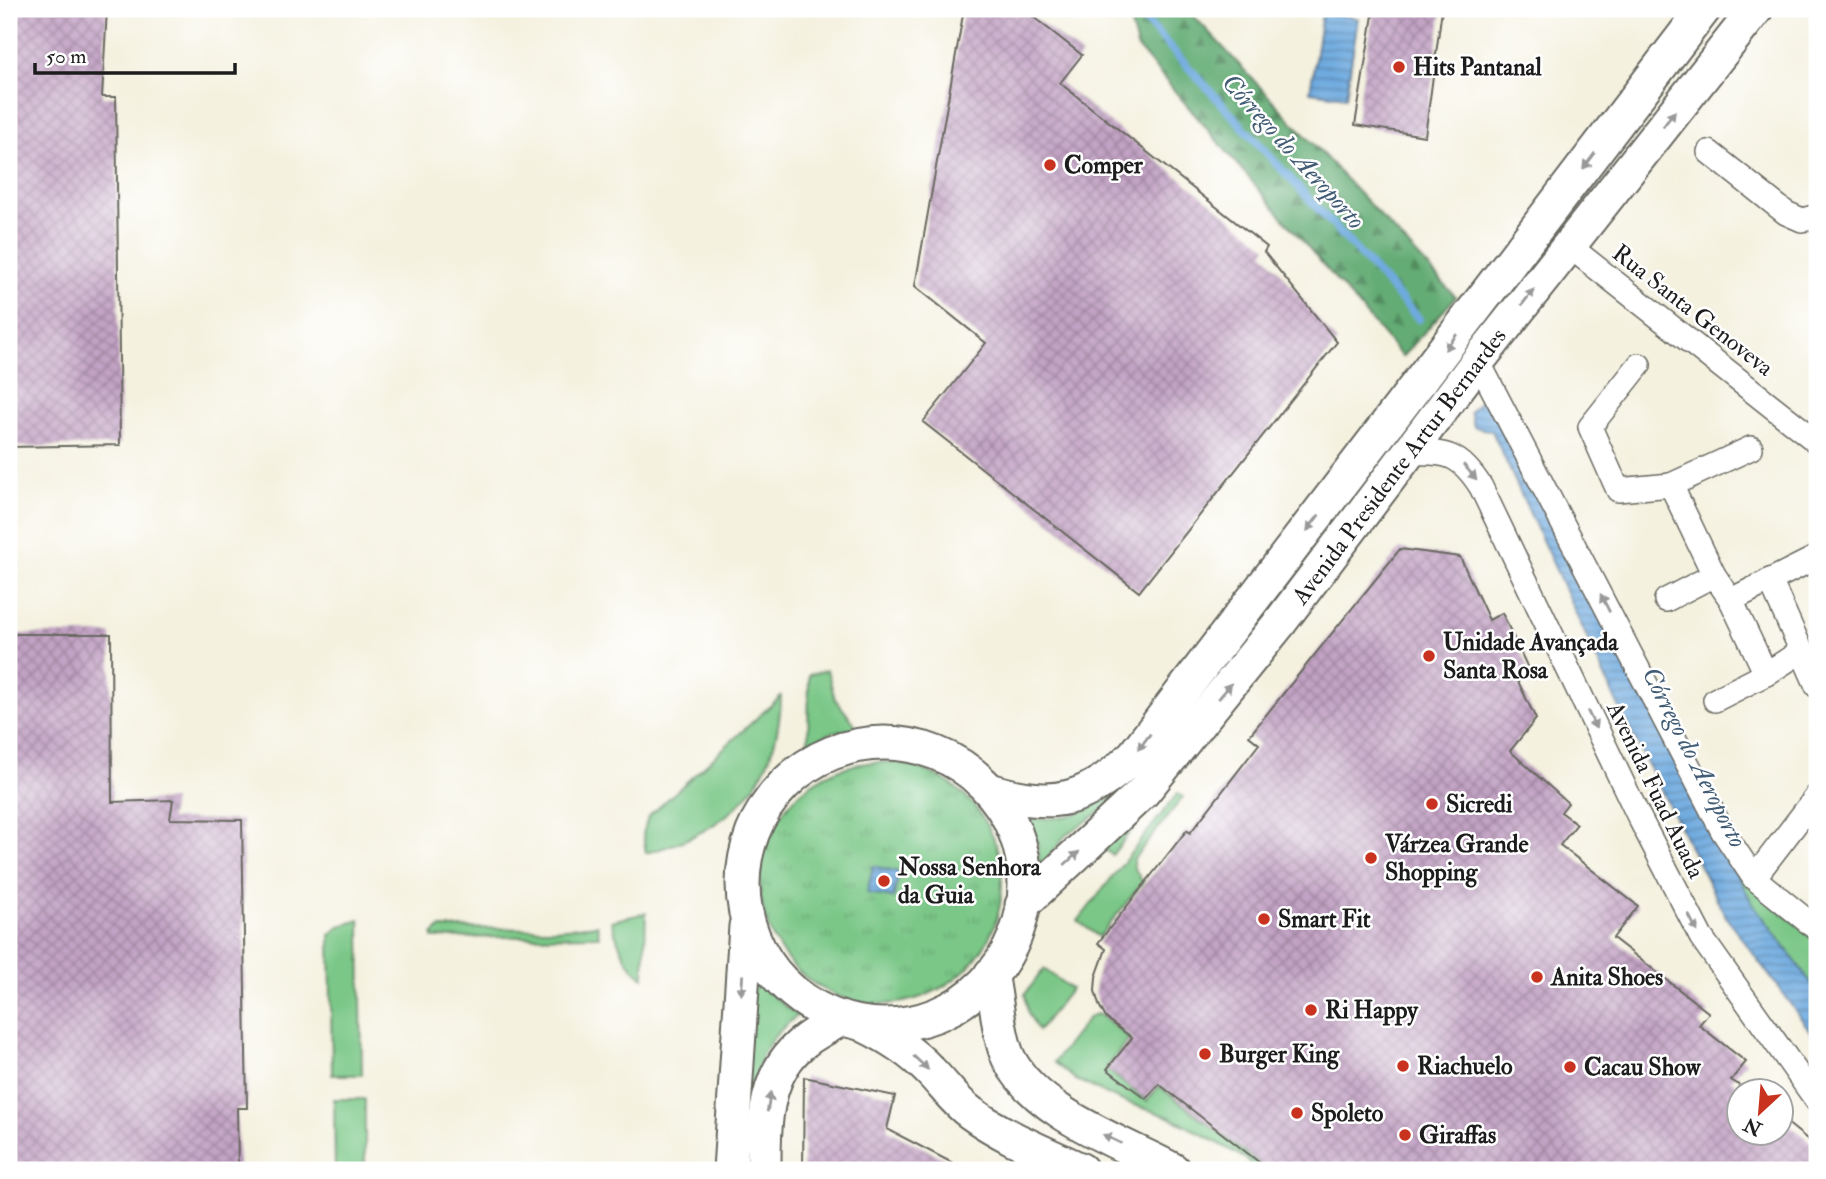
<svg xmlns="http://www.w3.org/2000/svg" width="1826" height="1179" viewBox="0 0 1826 1179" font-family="'IM FELL Double Pica',serif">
  <defs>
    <pattern id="forest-firs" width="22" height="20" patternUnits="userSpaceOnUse" patternTransform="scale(1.75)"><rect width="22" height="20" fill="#63ac74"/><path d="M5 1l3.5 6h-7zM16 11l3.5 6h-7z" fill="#518b5e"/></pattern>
    <pattern id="park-tufts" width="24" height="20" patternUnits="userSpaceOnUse" patternTransform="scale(1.75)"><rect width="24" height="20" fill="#7ac787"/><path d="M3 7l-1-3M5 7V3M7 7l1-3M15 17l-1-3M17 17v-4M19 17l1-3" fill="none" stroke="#69aa74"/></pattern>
    <pattern id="water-rules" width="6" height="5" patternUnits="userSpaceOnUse" patternTransform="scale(1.75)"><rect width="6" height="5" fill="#6eaadf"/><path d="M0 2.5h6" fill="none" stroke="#5a8ab4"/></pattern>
    <pattern id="building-cross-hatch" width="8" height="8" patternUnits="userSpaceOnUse" patternTransform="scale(1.75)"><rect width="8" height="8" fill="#c3a3c5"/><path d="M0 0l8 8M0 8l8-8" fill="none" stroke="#9e849f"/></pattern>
  </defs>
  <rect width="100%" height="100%" fill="#fff"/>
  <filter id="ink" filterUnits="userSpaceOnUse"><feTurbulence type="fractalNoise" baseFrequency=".0143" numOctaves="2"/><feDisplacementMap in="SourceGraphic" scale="14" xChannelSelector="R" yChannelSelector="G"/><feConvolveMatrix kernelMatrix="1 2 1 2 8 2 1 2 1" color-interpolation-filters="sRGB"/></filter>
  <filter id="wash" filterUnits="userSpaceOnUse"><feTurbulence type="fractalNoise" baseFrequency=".00686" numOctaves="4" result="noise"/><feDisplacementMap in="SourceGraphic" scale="28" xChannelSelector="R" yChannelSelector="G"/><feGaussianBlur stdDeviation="1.57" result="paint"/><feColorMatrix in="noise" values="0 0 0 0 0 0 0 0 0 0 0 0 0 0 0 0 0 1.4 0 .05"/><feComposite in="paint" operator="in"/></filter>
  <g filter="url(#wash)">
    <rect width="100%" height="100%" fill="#f4f1df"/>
    <g fill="#7ac787" stroke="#4b7252" stroke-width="2">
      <path d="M1489 391 1760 895 1817 941V991L1751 901Z"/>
      <path d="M827 670 835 699 859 729 832 732 808 745 809 675Z"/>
      <path d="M781 696C779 783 728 832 646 853L643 834 648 817Z"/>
      <path d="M1178 793 1183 797 1134 859V868L1143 882 1099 937 1078 921Z"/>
      <path d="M1108 797 1115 802 1066 835 1040 868 1037 840 1025 818C1057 822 1083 815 1108 797Z"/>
      <path d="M1135 818 1139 821 1112 855 1100 846Z"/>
      <path d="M646 913 644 978C625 965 618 942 611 921Z"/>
      <path d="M360 920 362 1075H332L330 935 340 926Z"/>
      <path d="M597 925 599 936 433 938V935L440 928 555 929Z"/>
      <path d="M754 969C765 989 778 1003 798 1015 766 1040 757 1057 752 1097L744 1096Z"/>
      <path d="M1044 969 1071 989 1038 1031 1028 1013 1025 994Z"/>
      <path d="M1097 1014 1102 1016 1129 1038 1106 1069 1147 1101 1159 1086 1267 1170H1256L1246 1159 1200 1133 1169 1117 1120 1100 1076 1080 1054 1062 1090 1016Z"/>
      <path d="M334 1099H365V1170H335Z"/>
    </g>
    <path fill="url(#forest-firs)" stroke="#406448" stroke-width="2" d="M1127 9H1191L1192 14 1456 297 1402 357 1137 47Z"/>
    <circle fill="url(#park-tufts)" stroke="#4b7252" stroke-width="2" cx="881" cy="883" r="121"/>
    <g fill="url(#water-rules)" stroke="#45637e" stroke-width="2">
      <path d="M1322 13 1358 18 1346 97 1310 92Z"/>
      <path d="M1489 391 1751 901 1817 991V1040L1726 917 1623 716 1492 431 1474 427 1470 412Z"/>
      <path d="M873 866 899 872 893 898 867 893Z"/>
    </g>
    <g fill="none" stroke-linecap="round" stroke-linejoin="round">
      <path stroke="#6eaadf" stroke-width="8" d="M1145 9 1146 21 1419 319"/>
    </g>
    <g id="blocks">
      <g fill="url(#building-cross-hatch)">
        <path d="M9 9H107L102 97H116L120 445 9 447V318H11L9 251Z"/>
        <path d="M964 9H1023L1082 55 1060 83 1267 247 1264 252 1337 342 1139 592 923 422 986 343 915 286Z"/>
        <path d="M1374 9H1442L1425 136 1355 125Z"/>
        <path d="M1400 549 1460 557 1489 620 1502 613 1528 668 1515 675 1536 719 1510 751 1568 803 1561 812 1577 824 1560 845 1638 906 1613 938 1709 1013 1699 1025 1746 1062 1731 1080 1739 1085V1133H1781V1118L1817 1147V1170H1269L1159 1084 1146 1099 1107 1069 1132 1038 1106 1018 1099 1005 1095 991 1096 977 1106 949 1098 943 1187 830 1190 833 1259 744 1249 736Z"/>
        <path d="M13 634H111L112 802 173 800 170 819 242 820 247 1108H237L238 1170H9V729L14 721Z"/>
        <path d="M804 1077 895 1096 887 1129 966 1170H803Z"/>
      </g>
    </g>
  </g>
  <g filter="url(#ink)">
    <use href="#blocks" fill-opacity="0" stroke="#686760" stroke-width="2"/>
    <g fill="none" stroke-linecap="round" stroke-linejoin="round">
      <defs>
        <g id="street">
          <path d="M1709 152 1786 213 1802 220 1817 216"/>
          <path d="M1569 246 1817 442"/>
          <path d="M1478 361 1722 830 1754 878 1817 929"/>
          <path d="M1639 365 1590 427 1618 490 1671 485"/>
          <path d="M1751 448 1671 485 1714 575 1731 600 1766 674"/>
          <path d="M1409 453C1447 451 1460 454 1481 487L1639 817 1701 937 1817 1101"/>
          <path d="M1770 580 1817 686"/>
          <path d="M1666 600 1714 575"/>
          <path d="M1731 600 1817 557"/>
          <path d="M1715 700 1766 674 1803 650"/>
          <path d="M1754 878 1817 796"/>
        </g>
        <g id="secondary">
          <circle cx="884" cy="884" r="141"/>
          <path d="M990 790C1052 810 1088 801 1134 755L1704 9"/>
          <path d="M1022 905 1144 791 1278 625 1478 361 1756 9"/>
          <path d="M991 974C997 999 998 1037 1009 1059 1037 1114 1121 1142 1173 1170"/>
          <path d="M864 1025C889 1037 911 1051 930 1071 944 1085 955 1102 971 1113 1004 1137 1045 1153 1081 1170"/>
          <path d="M730 1170 746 926"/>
          <path d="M764 1170C764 1123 764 1071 806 1040 816 1032 828 1027 839 1020"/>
        </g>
      </defs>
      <use href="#street" stroke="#686760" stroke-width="26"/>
      <use href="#secondary" stroke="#686760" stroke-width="37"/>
      <use href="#street" stroke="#fff" stroke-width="23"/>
      <use href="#secondary" stroke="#fff" stroke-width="33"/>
    </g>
    <defs><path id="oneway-solid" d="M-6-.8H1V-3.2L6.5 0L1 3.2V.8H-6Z" transform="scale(1.75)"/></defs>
    <g fill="#999">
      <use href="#oneway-solid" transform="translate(1669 119) rotate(-52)"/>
      <use href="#oneway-solid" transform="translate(1589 161) rotate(127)"/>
      <use href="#oneway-solid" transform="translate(1528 297) rotate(-52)"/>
      <use href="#oneway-solid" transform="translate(1451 342) rotate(127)"/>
      <use href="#oneway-solid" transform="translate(1470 472) rotate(49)"/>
      <use href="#oneway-solid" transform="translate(1313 523) rotate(127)"/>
      <use href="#oneway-solid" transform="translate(1605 603) rotate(-117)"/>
      <use href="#oneway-solid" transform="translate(1225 691) rotate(-51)"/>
      <use href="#oneway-solid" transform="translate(1592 720) rotate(64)"/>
      <use href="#oneway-solid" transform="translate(1144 742) rotate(128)"/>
      <use href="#oneway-solid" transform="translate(1072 858) rotate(-42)"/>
      <use href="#oneway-solid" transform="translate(1693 923) rotate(63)"/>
      <use href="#oneway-solid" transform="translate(742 985) rotate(94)"/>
      <use href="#oneway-solid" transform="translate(921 1063) rotate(43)"/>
      <use href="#oneway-solid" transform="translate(769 1102) rotate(-80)"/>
      <use href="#oneway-solid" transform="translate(1112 1139) rotate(-154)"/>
    </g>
  </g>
  <g fill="#c8321e" stroke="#fff" stroke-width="2.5">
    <circle cx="1399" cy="67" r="7"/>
    <circle cx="1050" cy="165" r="7"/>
    <circle cx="1429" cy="656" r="7"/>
    <circle cx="1432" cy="804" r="7"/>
    <circle cx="1371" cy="858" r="7"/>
    <circle cx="884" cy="881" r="7"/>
    <circle cx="1264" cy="919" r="7"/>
    <circle cx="1537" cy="977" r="7"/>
    <circle cx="1311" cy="1010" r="7"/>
    <circle cx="1205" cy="1054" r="7"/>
    <circle cx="1403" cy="1066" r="7"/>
    <circle cx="1570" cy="1067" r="7"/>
    <circle cx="1297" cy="1113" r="7"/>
    <circle cx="1405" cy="1135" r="7"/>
  </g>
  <g text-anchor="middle" stroke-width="5" stroke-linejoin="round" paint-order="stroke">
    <g font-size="24" font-weight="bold" fill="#1c1c1c" stroke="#fff" text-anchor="start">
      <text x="1413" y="75">Hits Pantanal</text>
      <text x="1064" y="173">Comper</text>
      <text x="1443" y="650">Unidade Avançada<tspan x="1443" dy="28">Santa Rosa</tspan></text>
      <text x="1446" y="812">Sicredi</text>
      <text x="1385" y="852">Várzea Grande<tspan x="1385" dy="28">Shopping</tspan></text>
      <text x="898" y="875">Nossa Senhora<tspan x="898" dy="28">da Guia</tspan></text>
      <text x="1278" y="927">Smart Fit</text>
      <text x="1551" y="985">Anita Shoes</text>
      <text x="1325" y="1018">Ri Happy</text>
      <text x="1219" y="1062">Burger King</text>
      <text x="1417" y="1074">Riachuelo</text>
      <text x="1584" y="1075">Cacau Show</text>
      <text x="1311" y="1121">Spoleto</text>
      <text x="1419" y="1143">Giraffas</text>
    </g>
    <g font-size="24" fill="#1c1c1c" stroke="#fff">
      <text transform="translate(1693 310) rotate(38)" y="8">Rua Santa Genoveva</text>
      <text transform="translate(1399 466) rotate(-53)" y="8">Avenida Presidente Artur Bernardes</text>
      <text transform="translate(1656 790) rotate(64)" y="8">Avenida Fuad Auada</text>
    </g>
    <g font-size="26" font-style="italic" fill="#415c74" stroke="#fff">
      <text transform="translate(1294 151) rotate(48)" y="9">Córrego do Aeroporto</text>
      <text transform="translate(1695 757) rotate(63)" y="9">Córrego do Aeroporto</text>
    </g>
  </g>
  <rect width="1826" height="1179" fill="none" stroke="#fff" stroke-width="35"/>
  <g transform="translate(1760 1112) rotate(206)"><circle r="33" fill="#ffffff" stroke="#a4a4a4" stroke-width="2"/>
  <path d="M0-5L12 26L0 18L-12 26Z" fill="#c8321e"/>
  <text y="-10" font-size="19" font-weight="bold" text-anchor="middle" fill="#1c1c1c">N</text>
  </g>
  <path d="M35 63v10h200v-10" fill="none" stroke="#1c1c1c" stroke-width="3.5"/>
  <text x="46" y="63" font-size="21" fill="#1c1c1c" stroke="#ffffff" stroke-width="5" paint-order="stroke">50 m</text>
</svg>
